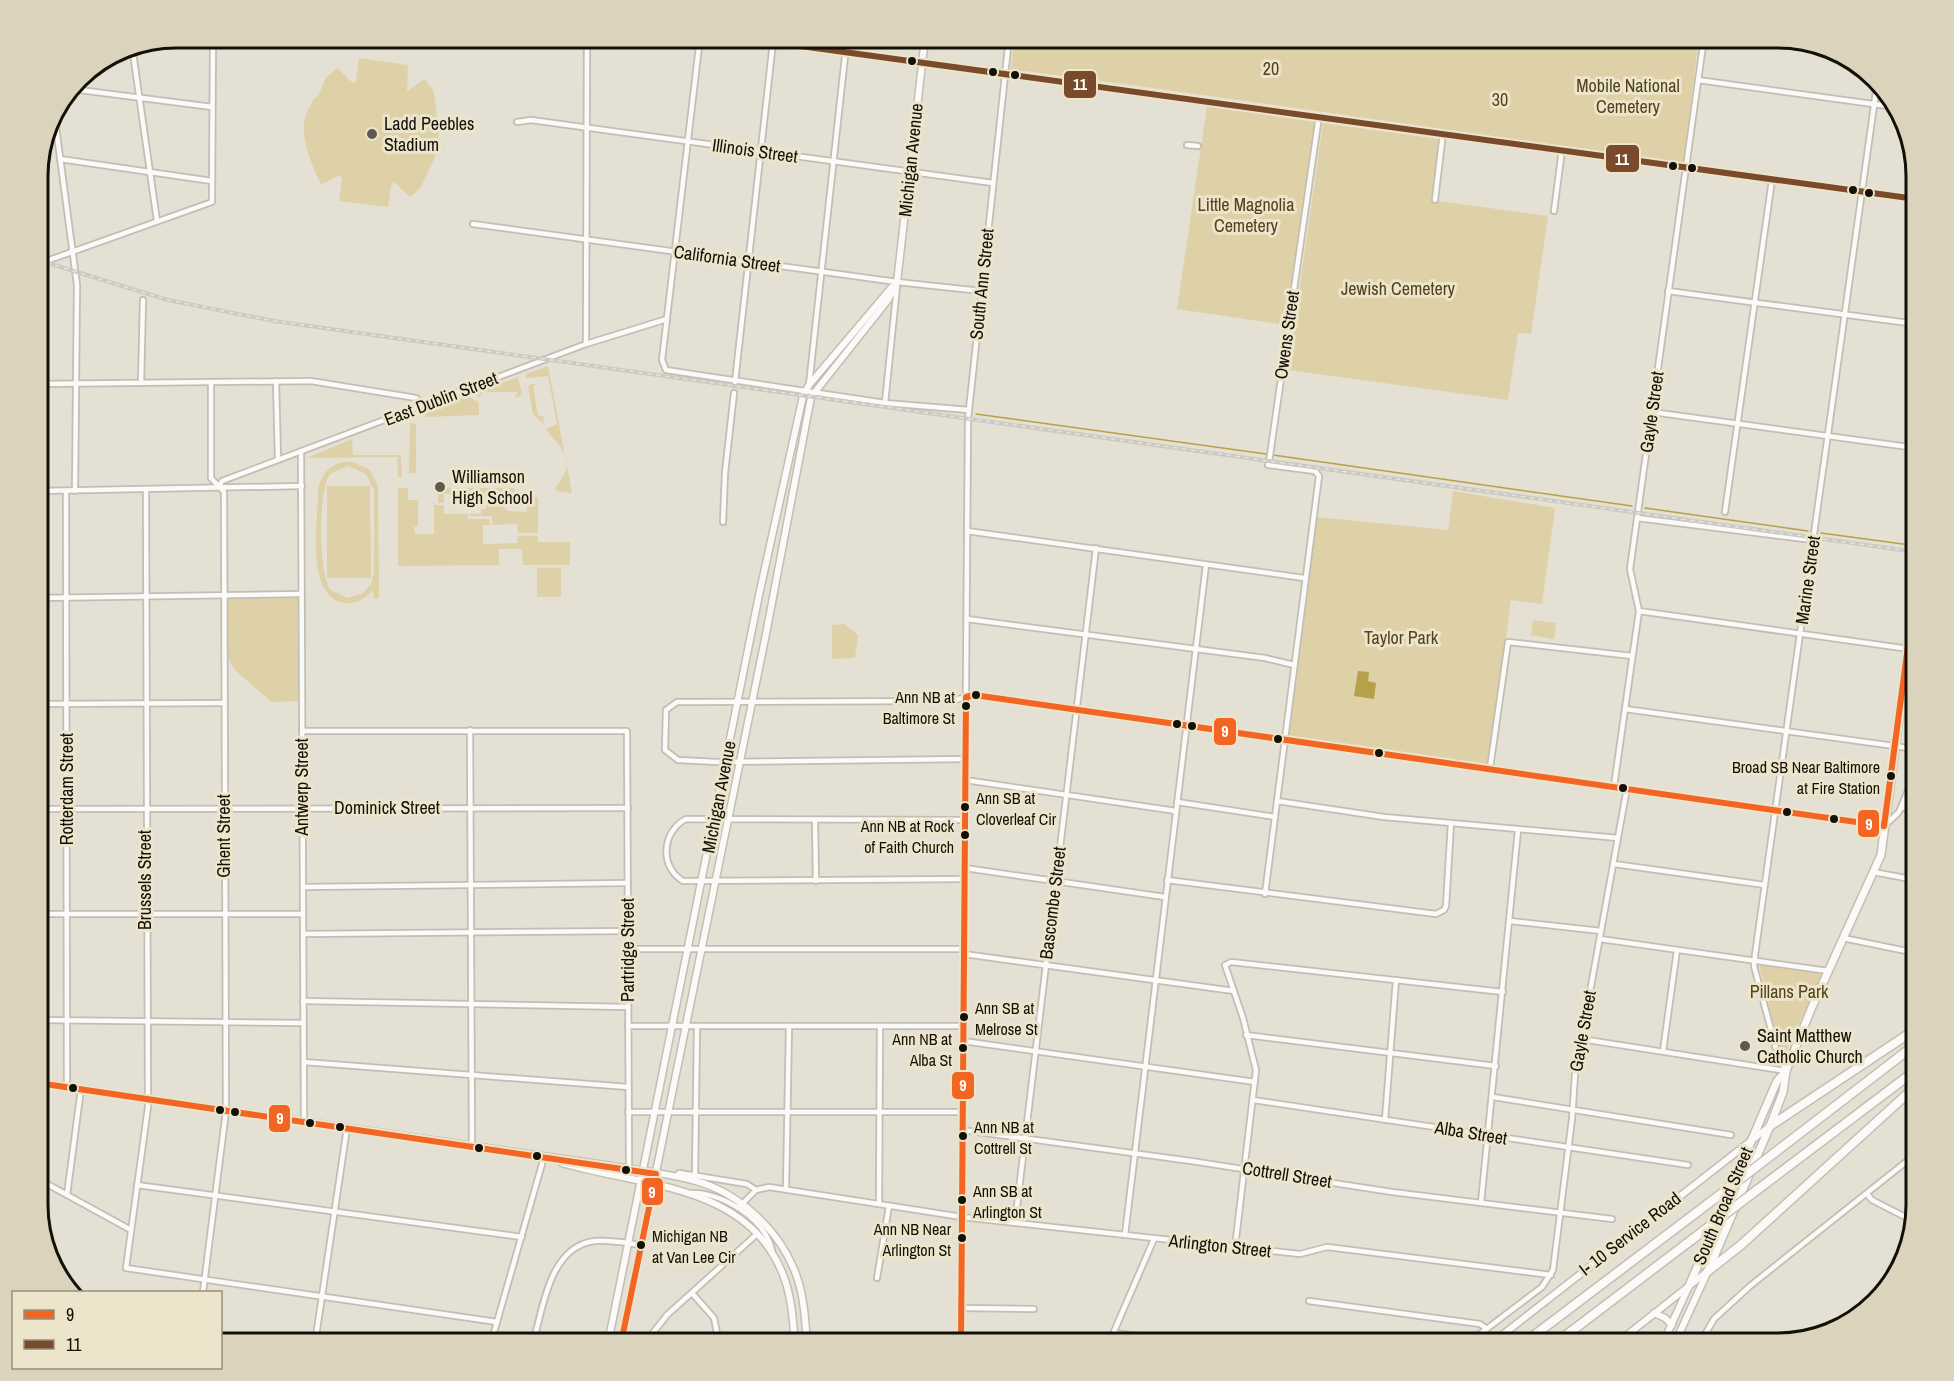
<svg xmlns="http://www.w3.org/2000/svg" width="1954" height="1381" viewBox="0 0 1954 1381" font-family="'Archivo Narrow',sans-serif">
  <rect width="100%" height="100%" fill="#e4e0d3"/>
  <g fill="#dfd1a7" fill-rule="evenodd">
    <path d="M1014 38H1699L1683 163C1458 132 1235 98 1011 69Z"/>
    <path d="M359 58 408 65 407 91 425 79 434 92 438 124 440 125 435 157 421 187 410 197 394 182 391 186 388 207 339 201 342 179 340 175 321 185C313 167 296 132 308 110 310 106 312 103 314 98L318 96 326 78 337 68 353 83 356 81Z"/>
    <path d="M1207 106 1315 122 1285 325 1177 309Z"/>
    <path d="M1323 123 1439 139 1431 200 1548 216 1531 334 1518 333 1508 400 1288 370Z"/>
    <path d="M548 366 572 493 556 491C556 483 561 482 564 475 574 455 555 443 546 429L557 424 548 376 526 378V374Z"/>
    <path d="M518 377 522 394 519 397H515L518 392H484L479 397 474 393Z"/>
    <path d="M530 384H537L533 386 538 416H544L543 424 533 414 528 387Z"/>
    <path d="M468 396 479 403V415L425 417V412Z"/>
    <path d="M410 423 416 424V473H409Z"/>
    <path d="M352 439 353 455H401L402 477H398L397 457 307 458Z"/>
    <path d="M353 462 370 470 378 487 379 598H374L373 590C366 599 356 604 345 603 305 598 318 521 318 492 320 472 334 460 353 462ZM348 466 366 474 374 491V572L371 584 363 593 348 598 331 590C318 576 318 488 330 474Z"/>
    <path d="M327 486H370L371 578H327Z"/>
    <path d="M398 488H408V500H418V526L414 527 415 534H434V505H444V514H468V519H489L490 525H483V544L517 543 518 536H538V542H570V565H523L522 549H499V565L398 566Z"/>
    <path d="M438 488H514L516 494H503V505L507 511 527 512V500L536 497 538 498V533H518L517 524 492 525V516H470V514H481V509H486V499H481V494H444V503H438Z"/>
    <path d="M1453 491 1555 508 1542 604 1511 600 1489 766 1285 740 1316 517 1448 530Z"/>
    <rect x="537" y="568" width="24" height="29"/>
    <path d="M301 594 302 701 272 702 236 671 224 652V595Z"/>
    <path d="M1533 620 1556 623 1554 639 1531 635Z"/>
    <path d="M844 624 858 635 855 658 832 659V625Z"/>
    <path d="M1759 965 1822 974 1784 1056 1781 1054Z"/>
  </g>
  <path fill="#b6a04c" d="M1358 671 1369 672 1368 681 1376 683 1374 699 1354 696Z"/>
  <g fill="none" stroke-linecap="round" stroke-linejoin="round">
    <g stroke="#b6a04c" stroke-width="1.5">
      <path d="M976 414 1266 454"/>
      <path d="M1273 455 1632 506"/>
      <path d="M1645 508 1808 531"/>
      <path d="M1821 533 1910 545"/>
    </g>
    <defs>
      <g id="street">
        <path d="M700 38 662 360 666 370 885 403 969 410"/>
        <path d="M132 46 157 221"/>
        <path d="M1698 80 1895 107"/>
        <path d="M72 89 212 107"/>
        <path d="M54 112 77 285 75 491"/>
        <path d="M517 122 531 120 993 183"/>
        <path d="M1187 145 1198 146"/>
        <path d="M60 159 212 181"/>
        <path d="M1435 200 1443 133"/>
        <path d="M1554 211 1562 150"/>
        <path d="M473 224 897 282 981 291"/>
        <path d="M38 264 212 202 213 38"/>
        <path d="M1668 291 1916 324"/>
        <path d="M586 344 587 38"/>
        <path d="M276 381 278 460"/>
        <path d="M735 382 773 42"/>
        <path d="M141 383 143 300"/>
        <path d="M38 384 311 381 416 398 425 404"/>
        <path d="M809 385 847 38"/>
        <path d="M885 403 897 286"/>
        <path d="M1652 412 1916 448"/>
        <path d="M301 452 304 1122"/>
        <path d="M219 487 222 481 586 344 667 319"/>
        <path d="M146 490 148 1107 126 1268 497 1322"/>
        <path d="M38 491 302 486"/>
        <path d="M66 491 67 1087"/>
        <path d="M1725 512 1772 180"/>
        <path d="M1637 518 1813 540"/>
        <path d="M723 522 725 473 734 393"/>
        <path d="M967 531 1304 578"/>
        <path d="M38 598 301 594"/>
        <path d="M1639 611 1916 650"/>
        <path d="M967 619 1265 658 1294 665"/>
        <path d="M38 704 225 703"/>
        <path d="M1625 709 1916 749"/>
        <path d="M470 730 472 1146"/>
        <path d="M302 731H627L629 1169"/>
        <path d="M965 759 717 762 678 760 665 750 666 710 677 702 929 701 955 700 974 695 1884 826 1899 812 1916 771"/>
        <path d="M1490 768 1508 642 1632 656"/>
        <path d="M965 780 1176 811"/>
        <path d="M1614 786 1639 611 1630 569 1704 38"/>
        <path d="M1277 801 1384 817 1618 838"/>
        <path d="M1177 802 1275 817"/>
        <path d="M1901 807 1916 810"/>
        <path d="M38 809 628 808"/>
        <path d="M815 820 816 881"/>
        <path d="M1614 864 1765 885"/>
        <path d="M965 868 1165 897"/>
        <path d="M1873 872 1916 880"/>
        <path d="M965 879 683 881C659 867 662 831 686 819L965 820"/>
        <path d="M1167 880 1436 914 1444 910 1446 906 1451 823"/>
        <path d="M303 887 628 883"/>
        <path d="M1265 894 1319 476 1315 471 1268 465 1269 462 1319 116"/>
        <path d="M38 914H303"/>
        <path d="M1510 921 1601 931"/>
        <path d="M303 934 629 931"/>
        <path d="M1843 938 1916 953"/>
        <path d="M1600 939 1828 971"/>
        <path d="M629 949H964"/>
        <path d="M964 954 1234 991"/>
        <path d="M303 1001 628 1007"/>
        <path d="M38 1020 303 1023"/>
        <path d="M628 1026H963"/>
        <path d="M1246 1035 1496 1066"/>
        <path d="M1581 1039 1786 1071"/>
        <path d="M963 1041 1255 1082"/>
        <path d="M1663 1051 1677 950"/>
        <path d="M304 1062 628 1087"/>
        <path d="M1786 1071 1778 1056 1754 966 1755 955 1877 84"/>
        <path d="M1493 1097 1731 1135"/>
        <path d="M1253 1100 1688 1165"/>
        <path d="M628 1112H962"/>
        <path d="M1385 1120 1396 980"/>
        <path d="M962 1130 1191 1161 1392 1192 1612 1219"/>
        <path d="M695 1175 697 1026"/>
        <path d="M676 1177 679 1173 747 1184 756 1190"/>
        <path d="M38 1179 131 1230"/>
        <path d="M137 1185 522 1237"/>
        <path d="M786 1190 789 1026"/>
        <path d="M691 1193C722 1192 765 1219 772 1250"/>
        <path d="M1867 1194 1872 1200 1911 1220"/>
        <path d="M67 1195 81 1089"/>
        <path d="M1481 1203 1518 830"/>
        <path d="M879 1204 880 1026"/>
        <path d="M738 1208 756 1190 769 1187 962 1217 1300 1254 1327 1247 1551 1275"/>
        <path d="M1015 1223 1096 548"/>
        <path d="M1125 1235 1206 565"/>
        <path d="M1235 1247 1256 1070 1243 1018 1225 965 1231 962 1503 992"/>
        <path d="M877 1278 889 1206"/>
        <path d="M203 1292 226 1111 224 492 211 478V382"/>
        <path d="M692 1293 714 1318 719 1343"/>
        <path d="M1309 1301 1480 1324 1487 1329"/>
        <path d="M961 1308 1034 1309"/>
        <path d="M1114 1333 1193 1343"/>
        <path d="M315 1343 347 1128"/>
        <path d="M491 1343 544 1157"/>
        <path d="M533 1343C543 1309 549 1246 595 1241 610 1240 626 1243 642 1245"/>
        <path d="M645 1343 667 1315 757 1234"/>
        <path d="M961 1343 968 419 1009 38"/>
        <path d="M1109 1343 1154 1239"/>
        <path d="M1468 1343 1542 1287 1553 1270 1572 1119 1575 1074 1627 788"/>
        <path d="M1700 1343 1714 1319 1750 1286 1916 1154"/>
      </g>
      <g id="secondary">
        <path d="M742 38 1916 199"/>
        <path d="M38 1083 605 1165C635 1170 667 1173 696 1181 738 1193 776 1227 793 1267 804 1291 805 1318 807 1343"/>
        <path d="M562 1163C644 1187 752 1184 785 1280 792 1301 793 1322 795 1343"/>
        <path d="M1654 1313 1665 1318 1672 1325"/>
        <path d="M608 1343 759 595 803 396 809 385 892 287"/>
        <path d="M621 1343 766 634 811 397 888 300 897 282 925 38"/>
        <path d="M1492 1343 1770 1126"/>
        <path d="M1617 1343 1708 1271"/>
        <path d="M1663 1343 1689 1286"/>
        <path d="M1675 1343 1707 1273"/>
      </g>
      <g id="primary">
        <path d="M1708 1271 1770 1126 1783 1092 1786 1071 1812 1007 1881 855 1916 586"/>
        <path d="M1689 1286 1777 1081 1786 1071"/>
      </g>
      <g id="highway">
        <path d="M1770 1126 1916 1029"/>
        <path d="M1773 1154 1916 1044"/>
        <path d="M1757 1190 1916 1070"/>
        <path d="M1708 1271 1741 1245 1916 1086"/>
        <path d="M1524 1343 1709 1203"/>
        <path d="M1556 1343 1694 1238"/>
      </g>
    </defs>
    <use href="#street" stroke="#c2beb4" stroke-width="8"/>
    <use href="#secondary" stroke="#c2beb4" stroke-width="9"/>
    <use href="#primary" stroke="#c2beb4" stroke-width="10"/>
    <use href="#highway" stroke="#c2beb4" stroke-width="11"/>
    <use href="#street" stroke="#fbfaf8" stroke-width="4.5"/>
    <use href="#secondary" stroke="#fbfaf8" stroke-width="6"/>
    <use href="#primary" stroke="#fbfaf8" stroke-width="7"/>
    <use href="#highway" stroke="#fbfaf8" stroke-width="8"/>
    <defs>
      <path id="rail" d="M38 260 168 300 274 321 1916 552"/>
    </defs>
    <use href="#rail" stroke="#cac9c5" stroke-width="4"/>
    <use href="#rail" stroke="#ece4cb" stroke-width="1.5" stroke-dasharray="4.5" stroke-linecap="butt"/>
    <defs>
      <g id="highway-bridge">
        <path d="M1709 1203 1773 1154"/>
        <path d="M1694 1238 1757 1190"/>
      </g>
    </defs>
    <use href="#highway-bridge" stroke="#c2beb4" stroke-width="11" stroke-linecap="butt"/>
    <use href="#highway-bridge" stroke="#fbfaf8" stroke-width="8"/>
    <defs>
      <g id="bus-1">
        <path d="M38 1083 656 1174 621 1343"/>
        <path d="M961 1343 966 697 974 695 1884 826 1916 586"/>
      </g>
      <path id="bus-2" d="M742 38 1916 199"/>
    </defs>
    <use href="#bus-1" stroke="#ece4cb" stroke-width="10"/>
    <use href="#bus-2" stroke="#ece4cb" stroke-width="10"/>
    <use href="#bus-1" stroke="#f26522" stroke-width="6"/>
    <use href="#bus-2" stroke="#7a4b2a" stroke-width="6"/>
  </g>
  <g fill="#131008" stroke="#ece4cb" stroke-width="2">
    <circle cx="912" cy="61" r="5"/>
    <circle cx="993" cy="72" r="5"/>
    <circle cx="1015" cy="75" r="5"/>
    <circle cx="1673" cy="166" r="5"/>
    <circle cx="1692" cy="168" r="5"/>
    <circle cx="1853" cy="190" r="5"/>
    <circle cx="1869" cy="193" r="5"/>
    <circle cx="976" cy="695" r="5"/>
    <circle cx="966" cy="706" r="5"/>
    <circle cx="1177" cy="724" r="5"/>
    <circle cx="1192" cy="726" r="5"/>
    <circle cx="1278" cy="739" r="5"/>
    <circle cx="1379" cy="753" r="5"/>
    <circle cx="1891" cy="776" r="5"/>
    <circle cx="1623" cy="788" r="5"/>
    <circle cx="965" cy="807" r="5"/>
    <circle cx="1787" cy="812" r="5"/>
    <circle cx="1834" cy="819" r="5"/>
    <circle cx="965" cy="835" r="5"/>
    <circle cx="964" cy="1017" r="5"/>
    <circle cx="963" cy="1048" r="5"/>
    <circle cx="73" cy="1088" r="5"/>
    <circle cx="220" cy="1110" r="5"/>
    <circle cx="235" cy="1112" r="5"/>
    <circle cx="310" cy="1123" r="5"/>
    <circle cx="340" cy="1127" r="5"/>
    <circle cx="963" cy="1136" r="5"/>
    <circle cx="479" cy="1148" r="5"/>
    <circle cx="537" cy="1156" r="5"/>
    <circle cx="626" cy="1170" r="5"/>
    <circle cx="962" cy="1200" r="5"/>
    <circle cx="962" cy="1238" r="5"/>
    <circle cx="641" cy="1245" r="5"/>
  </g>
  <g fill="#5c594f" stroke="#ece4cb" stroke-width="2">
    <circle cx="372" cy="134" r="6"/>
    <circle cx="440" cy="487" r="6"/>
    <circle cx="1745" cy="1046" r="6"/>
  </g>
  <g text-anchor="middle" stroke-width="6" stroke-linejoin="round" paint-order="stroke">
    <g font-size="16" fill="#131008" stroke="#ece4cb" text-anchor="end">
      <text x="955" y="703">Ann NB at<tspan x="955" dy="21">Baltimore St</tspan></text>
      <text x="1880" y="773">Broad SB Near Baltimore<tspan x="1880" dy="21">at Fire Station</tspan></text>
      <text x="976" y="804" text-anchor="start">Ann SB at<tspan x="976" dy="21">Cloverleaf Cir</tspan></text>
      <text x="954" y="832">Ann NB at Rock<tspan x="954" dy="21">of Faith Church</tspan></text>
      <text x="975" y="1014" text-anchor="start">Ann SB at<tspan x="975" dy="21">Melrose St</tspan></text>
      <text x="952" y="1045">Ann NB at<tspan x="952" dy="21">Alba St</tspan></text>
      <text x="974" y="1133" text-anchor="start">Ann NB at<tspan x="974" dy="21">Cottrell St</tspan></text>
      <text x="973" y="1197" text-anchor="start">Ann SB at<tspan x="973" dy="21">Arlington St</tspan></text>
      <text x="951" y="1235">Ann NB Near<tspan x="951" dy="21">Arlington St</tspan></text>
      <text x="652" y="1242" text-anchor="start">Michigan NB<tspan x="652" dy="21">at Van Lee Cir</tspan></text>
    </g>
    <g font-size="18" fill="#51441a" stroke="#ece4cb">
      <text x="1271" y="75">20</text>
      <text x="1628" y="92">Mobile National<tspan x="1628" dy="21">Cemetery</tspan></text>
      <text x="1500" y="106">30</text>
      <text x="1246" y="211">Little Magnolia<tspan x="1246" dy="21">Cemetery</tspan></text>
      <text x="1398" y="295">Jewish Cemetery</text>
      <text x="1401" y="644">Taylor Park</text>
      <text x="1789" y="998">Pillans Park</text>
    </g>
    <g font-size="18" fill="#131008" stroke="#ece4cb" text-anchor="start">
      <text x="384" y="130">Ladd Peebles<tspan x="384" dy="21">Stadium</tspan></text>
      <text x="452" y="483">Williamson<tspan x="452" dy="21">High School</tspan></text>
      <text x="1757" y="1042">Saint Matthew<tspan x="1757" dy="21">Catholic Church</tspan></text>
    </g>
    <g font-size="18" fill="#131008" stroke="#ece4cb">
      <text transform="translate(755 151) rotate(8)" y="6">Illinois Street</text>
      <text transform="translate(911 160) rotate(-84)" y="6">Michigan Avenue</text>
      <text transform="translate(727 259) rotate(8)" y="6">California Street</text>
      <text transform="translate(982 284) rotate(-84)" y="6">South Ann Street</text>
      <text transform="translate(1287 335) rotate(-82)" y="6">Owens Street</text>
      <text transform="translate(441 399) rotate(-21)" y="6">East Dublin Street</text>
      <text transform="translate(1652 412) rotate(-82)" y="6">Gayle Street</text>
      <text transform="translate(1808 580) rotate(-82)" y="6">Marine Street</text>
      <text transform="translate(302 787) rotate(-90)" y="6">Antwerp Street</text>
      <text transform="translate(67 789) rotate(-90)" y="6">Rotterdam Street</text>
      <text transform="translate(719 797) rotate(-79)" y="6">Michigan Avenue</text>
      <text x="387" y="814">Dominick Street</text>
      <text transform="translate(224 836) rotate(-90)" y="6">Ghent Street</text>
      <text transform="translate(145 880) rotate(-90)" y="6">Brussels Street</text>
      <text transform="translate(1053 903) rotate(-83)" y="6">Bascombe Street</text>
      <text transform="translate(628 950) rotate(-90)" y="6">Partridge Street</text>
      <text transform="translate(1583 1031) rotate(-80)" y="6">Gayle Street</text>
      <text transform="translate(1471 1133) rotate(9)" y="6">Alba Street</text>
      <text transform="translate(1287 1175) rotate(9)" y="6">Cottrell Street</text>
      <text transform="translate(1723 1206) rotate(-67)" y="6">South Broad Street</text>
      <text transform="translate(1630 1234) rotate(-38)" y="6">I- 10 Service Road</text>
      <text transform="translate(1220 1246) rotate(6)" y="6">Arlington Street</text>
    </g>
  </g>
  <path d="M0 0H1954V1381H0ZM176 48H1778A128 128 0 0 1 1906 176V1205A128 128 0 0 1 1778 1333H176A128 128 0 0 1 48 1205V176A128 128 0 0 1 176 48Z" fill="#dbd3bb" fill-rule="evenodd"/>
  <path fill="none" stroke="#131008" stroke-width="3" d="M176 48H1778A128 128 0 0 1 1906 176V1205A128 128 0 0 1 1778 1333H176A128 128 0 0 1 48 1205V176A128 128 0 0 1 176 48Z"/>
  <g stroke="#ece4cb" stroke-width="2">
    <rect x="1063" y="70" width="34" height="29" rx="6" fill="#7a4b2a"/>
    <rect x="1605" y="144" width="35" height="29" rx="6" fill="#7a4b2a"/>
    <rect x="1213" y="717" width="24" height="29" rx="6" fill="#f26522"/>
    <rect x="1857" y="809" width="23" height="29" rx="6" fill="#f26522"/>
    <rect x="951" y="1071" width="24" height="29" rx="6" fill="#f26522"/>
    <rect x="268" y="1104" width="23" height="29" rx="6" fill="#f26522"/>
    <rect x="641" y="1177" width="23" height="29" rx="6" fill="#f26522"/>
  </g>
  <g font-size="16" text-anchor="middle" font-weight="bold" fill="#fff">
    <text x="1080" y="90">11</text>
    <text x="1622" y="165">11</text>
    <text x="1225" y="737">9</text>
    <text x="1869" y="830">9</text>
    <text x="963" y="1091">9</text>
    <text x="280" y="1124">9</text>
    <text x="652" y="1198">9</text>
  </g>
  <rect x="12" y="1291" width="210" height="78" fill="#ece4cb" stroke="#958f7d" stroke-width="1.5"/>
  <rect x="24" y="1310" width="30" height="9" fill="#f26522" stroke="#958f7d" stroke-width="1.5"/>
  <text x="66" y="1321" font-size="18" fill="#131008">9</text>
  <rect x="24" y="1340" width="30" height="9" fill="#7a4b2a" stroke="#958f7d" stroke-width="1.5"/>
  <text x="66" y="1351" font-size="18" fill="#131008">11</text>
</svg>
